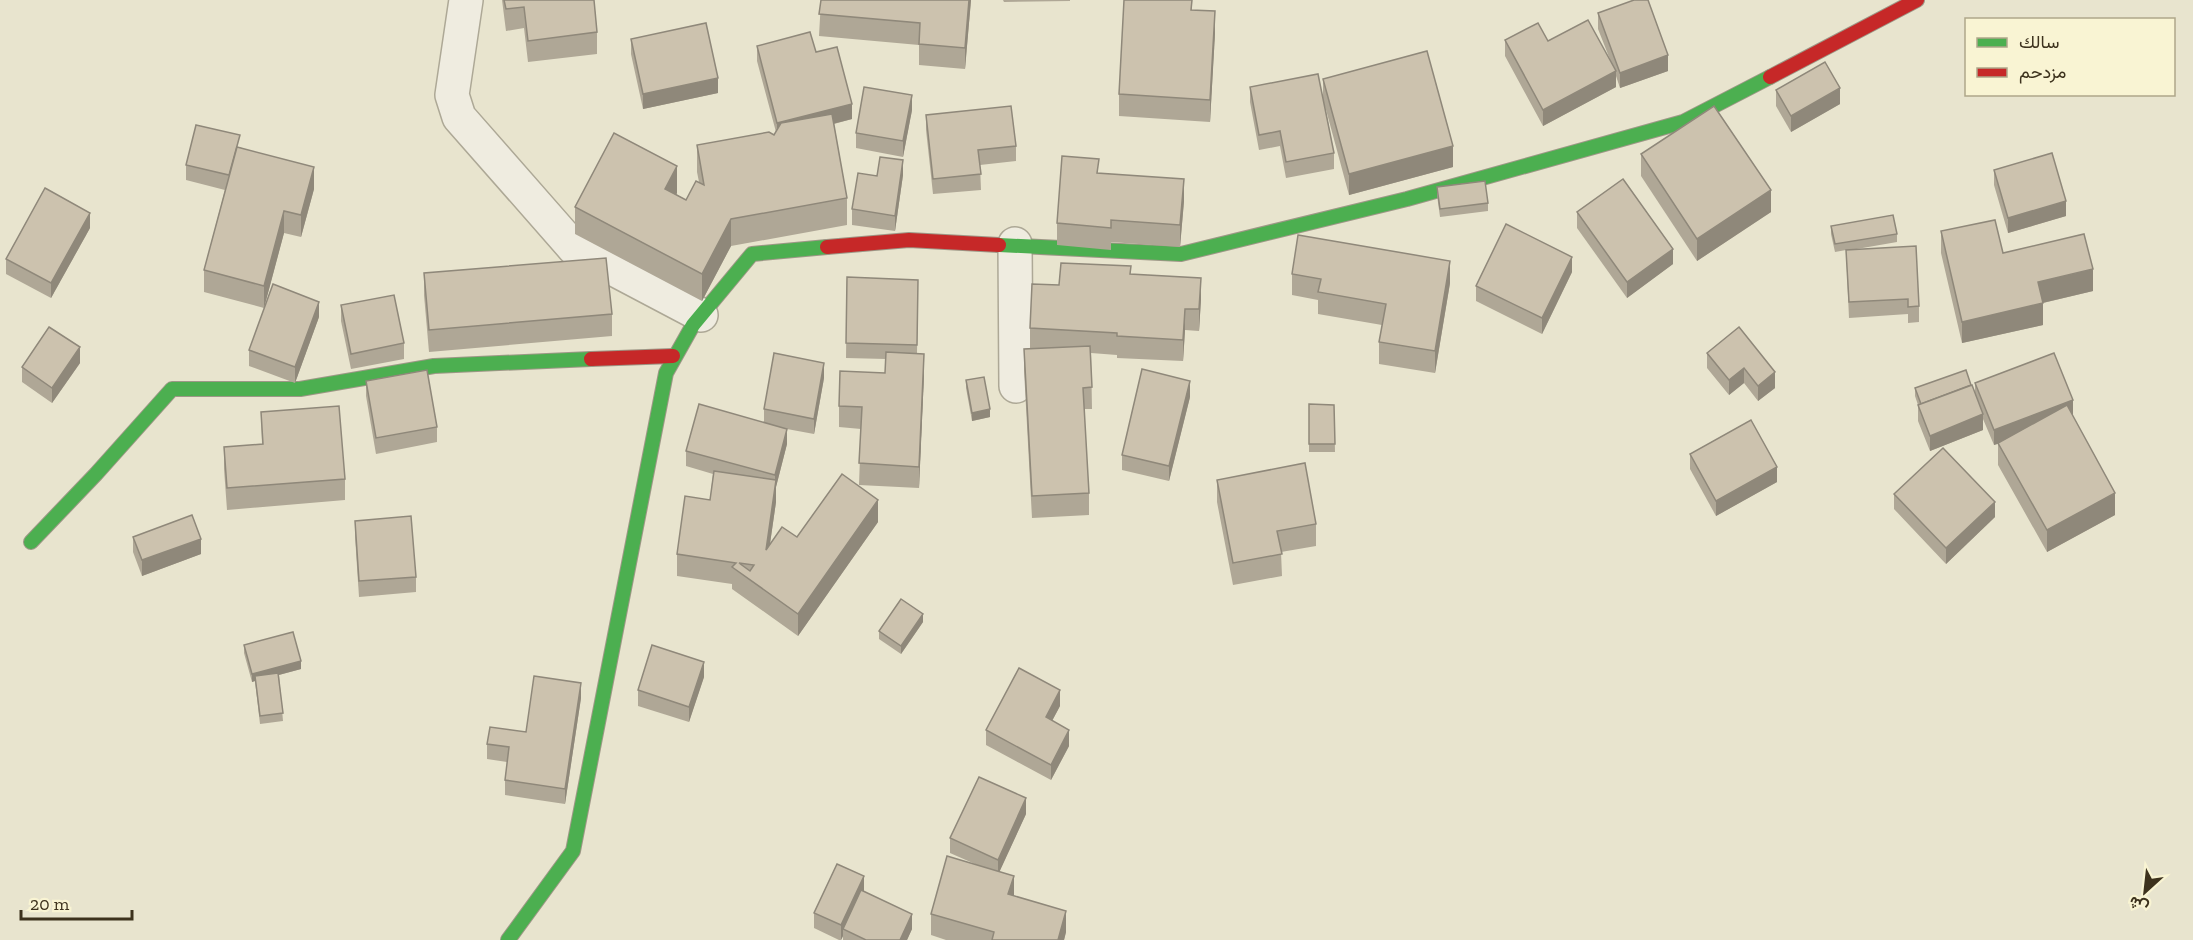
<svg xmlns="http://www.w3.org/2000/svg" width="2193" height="940" viewBox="0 0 2193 940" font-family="'Zilla Slab',Vazirmatn,serif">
  <rect width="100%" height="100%" fill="#e8e4ce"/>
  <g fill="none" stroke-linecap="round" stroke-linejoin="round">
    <defs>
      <g id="street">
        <path d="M466 0 452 95 459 117 574 248 701 315"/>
        <path d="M1015 244 1016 386"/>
      </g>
      <g id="fast">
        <path d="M999 245 1181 254 1407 199 1683 122 1770 77"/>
        <path d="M31 542 96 474 172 389H300L434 366 591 359"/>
        <path d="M508 940 573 851 666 373 693 325 752 254 827 247"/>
      </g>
      <g id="jam">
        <path d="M1770 77 1917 0"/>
        <path d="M827 247 909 240 999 245"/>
        <path d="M591 359 673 356"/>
      </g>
    </defs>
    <use href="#street" stroke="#ada896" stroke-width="36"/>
    <use href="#fast" stroke="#9d9786" stroke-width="16"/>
    <use href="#jam" stroke="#9d9786" stroke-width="16"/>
    <use href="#street" stroke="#efece0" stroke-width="33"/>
    <use href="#fast" stroke="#4caf50" stroke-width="14"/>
    <use href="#jam" stroke="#c62828" stroke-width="14"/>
  </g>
  <g fill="#afa796">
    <path d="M502 0H594L597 32V54L528 62 524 28 506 31Z"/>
    <path d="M821 0H971L965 69 919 65V45L819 36Z"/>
    <path d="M1003 0H1070V1L1004 2Z"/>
    <path d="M1192 0V10L1215 33 1210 122 1119 116V94Z"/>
    <path d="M1598 13 1668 71 1620 88 1616 76V87L1543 126 1505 56V40L1548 41 1611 62 1598 29Z"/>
    <path d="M631 39 718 93 643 109 631 54Z"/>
    <path d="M757 46 816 52 852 119 834 124 847 198V225L731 246 702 301 575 234V207L677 193 676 194 686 200 699 182 697 172V145L774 135 776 132 757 61Z"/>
    <path d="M1323 79 1453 167 1349 195 1325 106 1334 153V169L1286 178 1280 146 1259 150 1250 102V87L1323 99Z"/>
    <path d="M1776 90 1840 104 1791 132 1776 106Z"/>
    <path d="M912 110 903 157 856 148V133Z"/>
    <path d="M926 115 1016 146V161L980 165 981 190 933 194 926 130Z"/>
    <path d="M240 147 314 189 301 237 284 233 264 308 204 292V270L225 190 186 180V165Z"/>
    <path d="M1641 154 1771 212 1697 261 1641 176Z"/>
    <path d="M1994 170 2066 216 2008 233 1994 185Z"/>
    <path d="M1099 173 1184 201 1180 247 1111 242V250L1057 245V223Z"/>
    <path d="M903 175 895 231 852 225V209L877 176Z"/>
    <path d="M1437 187 1488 203V211L1440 217 1437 195Z"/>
    <path d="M1577 212 1673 264 1627 298 1577 228Z"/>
    <path d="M1831 226 1897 234V242L1851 250 1919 306V322L1908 323V314L1849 318 1846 250 1835 252 1831 234Z"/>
    <path d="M90 228 51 298 6 274V259Z"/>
    <path d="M1941 231 2093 291 2043 303V325L1962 343 1941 253Z"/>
    <path d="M1572 272 1542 334 1476 301V286Z"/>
    <path d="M424 273 612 314V336L429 352 424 295Z"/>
    <path d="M1131 274 1201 299 1199 331 1185 330 1183 361 1117 358V355L1091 353 1092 409H1084L1089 493V515L1032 518 1024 370V349L1030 348V328L1059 285Z"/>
    <path d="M1292 274 1450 283 1435 373 1379 364V342L1382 325 1318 314V300L1292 295Z"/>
    <path d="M847 277 918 280 917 353 924 375 919 488 859 485 861 429 839 427V406L885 373 886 359 846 358Z"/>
    <path d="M341 305 404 343V359L351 369 341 321Z"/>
    <path d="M319 317 295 383 249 366V350Z"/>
    <path d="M1739 327 1775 388 1758 401 1744 383 1729 395 1707 368V353Z"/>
    <path d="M80 363 52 403 22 382V367Z"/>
    <path d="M824 378 814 434 787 429V444L776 487V502L770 544 797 537 878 522 798 636 732 589V584L677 576V554L710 500 713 474 686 466V451L764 422V409Z"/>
    <path d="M966 380 990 417 972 421 966 388Z"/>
    <path d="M366 381 437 427V442L376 454 366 396Z"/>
    <path d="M1975 383 2073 415H2072L2115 515 2047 552 1998 465V444L1994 445 1983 419V430L1930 451 1918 421V405L1915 396V388L1971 385 1975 393Z"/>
    <path d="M1190 397 1169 481 1122 470V455Z"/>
    <path d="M1309 404 1334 405 1335 452H1309Z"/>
    <path d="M261 412 345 479V500L227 510 224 469V447L262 444Z"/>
    <path d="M1690 454 1777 482 1716 516 1690 469Z"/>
    <path d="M1217 480 1316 524V546L1281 552 1282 576 1233 585 1217 502Z"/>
    <path d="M1894 494 1995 517 1946 564 1894 509Z"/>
    <path d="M355 521 416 577V592L359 597 355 536Z"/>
    <path d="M133 537 201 554 142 576 133 552Z"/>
    <path d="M923 622 901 654 879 639V631Z"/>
    <path d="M244 645 301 669 279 675 283 721 260 724 255 681 252 682 244 653Z"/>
    <path d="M704 677 689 722 638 706V690Z"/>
    <path d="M581 698 565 804 505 795V780L507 762 487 759V744L526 732Z"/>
    <path d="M1060 706 1052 721 1069 746 1051 780 986 745V730Z"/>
    <path d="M1026 814 999 872 1014 896 1066 932 1064 940H946L931 935V914L975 864 950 853V838Z"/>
    <path d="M864 891 912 929 907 940H843V936L841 940H839L814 928V913Z"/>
  </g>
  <g fill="#8f887a">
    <path d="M969 0H971L965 69V48Z"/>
    <path d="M1215 11V33L1210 122V100Z"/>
    <path d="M1668 55V71L1620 88V73Z"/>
    <path d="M1616 71V87L1543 126V110Z"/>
    <path d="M718 78V93L643 109V94Z"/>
    <path d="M1840 88V104L1791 132V116Z"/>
    <path d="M912 95V110L903 157V141Z"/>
    <path d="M852 104V119L777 138V123Z"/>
    <path d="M1453 146V167L1349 195V174Z"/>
    <path d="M903 160V175L895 231V216Z"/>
    <path d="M677 166V193L665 216V189Z"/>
    <path d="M314 167V189L301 237V215Z"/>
    <path d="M1184 179V201L1180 247V225Z"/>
    <path d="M1771 190V212L1697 261V239Z"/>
    <path d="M2066 201V216L2008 233V218Z"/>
    <path d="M284 211V233L264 308V286Z"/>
    <path d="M90 213V228L51 298V283Z"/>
    <path d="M731 219V246L702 301V274Z"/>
    <path d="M1673 249V264L1627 298V282Z"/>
    <path d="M1572 257V272L1542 334V318Z"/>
    <path d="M1450 261V283L1435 373V351Z"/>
    <path d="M2093 269V291L2038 304V282Z"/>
    <path d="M1201 278V299L1199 331V309Z"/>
    <path d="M319 302V317L295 383V367Z"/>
    <path d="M2043 303V325L1962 343V322Z"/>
    <path d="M1185 309V330L1183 361V340Z"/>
    <path d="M80 347V363L52 403V388Z"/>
    <path d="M924 354V375L919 488V467Z"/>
    <path d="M824 363V378L814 434V419Z"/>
    <path d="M1744 368V383L1729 395V380Z"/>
    <path d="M1775 372V388L1758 401V386Z"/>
    <path d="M1190 381V397L1169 481V466Z"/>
    <path d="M2073 400V415L1994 445V430Z"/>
    <path d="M990 409V417L972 421V413Z"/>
    <path d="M1983 414V430L1930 451V436Z"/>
    <path d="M787 429V444L776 487V502L766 571V550L775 486V475Z"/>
    <path d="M1777 467V482L1716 516V501Z"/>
    <path d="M2115 493V515L2047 552V530Z"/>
    <path d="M878 500V522L798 636V614Z"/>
    <path d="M1995 502V517L1946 564V548Z"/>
    <path d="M201 539V554L142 576V560Z"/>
    <path d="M923 614V622L901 654V646Z"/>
    <path d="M301 661V669L256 681 255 676V681L252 682V674Z"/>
    <path d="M704 662V677L689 722V707Z"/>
    <path d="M581 683V698L565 804V789Z"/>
    <path d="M1060 690V706L1046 732V717Z"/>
    <path d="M1069 730V746L1051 780V765Z"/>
    <path d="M1026 798V814L998 875V860Z"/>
    <path d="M864 876V892L843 929V936L841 940V925Z"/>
    <path d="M1014 876V897L1008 894Z"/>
    <path d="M1066 911V932L1064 940H1058Z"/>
    <path d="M912 914V929L907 940H900Z"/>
  </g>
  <g fill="#ccc2ae" stroke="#8f887a" stroke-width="1.5" fill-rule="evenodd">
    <path d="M504 0H594L597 32 528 41 524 7 506 9Z"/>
    <path d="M821 0H969L965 48 919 44 920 23 819 14Z"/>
    <path d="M1124 0H1192L1191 10 1215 11 1210 100 1119 94Z"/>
    <path d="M1634 0H1648L1668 55 1620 73 1598 13Z"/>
    <path d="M1588 20 1616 71 1543 110 1505 40 1538 23 1548 41Z"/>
    <path d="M706 23 718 78 643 94 631 39Z"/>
    <path d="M810 32 816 52 837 47 852 104 777 123 757 46Z"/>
    <path d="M1427 51 1453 146 1349 174 1323 79Z"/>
    <path d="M1825 62 1840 88 1791 116 1776 90Z"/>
    <path d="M1318 74 1334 153 1286 162 1280 131 1259 135 1250 87Z"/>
    <path d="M864 87 912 95 903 141 856 133Z"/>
    <path d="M1011 106 1016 146 978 150 981 174 933 179 926 115Z"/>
    <path d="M1714 106 1771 190 1697 239 1641 154Z"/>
    <path d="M832 114 847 198 731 219 702 274 575 207 614 133 677 166 665 189 686 200 696 181 704 185 697 145 769 132 774 135 781 123Z"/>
    <path d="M196 125 240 135 229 175 186 165Z"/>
    <path d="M237 147 314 167 301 215 284 211 264 286 204 270Z"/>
    <path d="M2052 153 2066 201 2008 218 1994 170Z"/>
    <path d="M1062 156 1099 159 1097 173 1184 179 1180 225 1111 220V228L1057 223Z"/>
    <path d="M880 157 903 160 895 216 852 209 858 173 877 176Z"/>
    <path d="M1623 179 1673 249 1627 282 1577 212Z"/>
    <path d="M1485 181 1488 203 1440 209 1437 187Z"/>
    <path d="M45 188 90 213 51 283 6 259Z"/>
    <path d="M1893 215 1897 234 1835 244 1831 226Z"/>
    <path d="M1995 220 2003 253 2084 234 2093 269 2038 282 2043 303 1962 322 1941 231Z"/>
    <path d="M1506 224 1572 257 1542 318 1476 286Z"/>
    <path d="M1298 235 1450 261 1435 351 1379 342 1386 304 1318 292 1321 279 1292 274Z"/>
    <path d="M1916 246 1919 306 1908 307V299L1849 302 1846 250Z"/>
    <path d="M606 258 612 314 429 330 424 273Z"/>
    <path d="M1061 263 1131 266 1130 274 1201 278 1199 309H1185L1183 340 1117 336V333L1030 328 1032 284 1059 285Z"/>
    <path d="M847 277 918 280 917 345 846 343Z"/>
    <path d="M273 284 319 302 295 367 249 350Z"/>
    <path d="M394 295 404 343 351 354 341 305Z"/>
    <path d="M49 327 80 347 52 388 22 367Z"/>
    <path d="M1739 327 1775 372 1758 386 1744 368 1729 380 1707 353Z"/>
    <path d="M1090 346 1092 387 1083 388 1089 493 1032 496 1024 349Z"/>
    <path d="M886 352 924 354 919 467 859 463 862 407 839 406 840 371 885 373Z"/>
    <path d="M774 353 824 363 814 419 764 409Z"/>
    <path d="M2054 353 2073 400 1994 430 1975 383Z"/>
    <path d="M1142 369 1190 381 1169 466 1122 455Z"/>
    <path d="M427 370 437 427 376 438 366 381Z"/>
    <path d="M1966 370 1971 385 1921 404 1915 388Z"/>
    <path d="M984 377 990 409 972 413 966 380Z"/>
    <path d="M1972 385 1983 414 1930 436 1918 405Z"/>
    <path d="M699 404 787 429 775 475 686 451Z"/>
    <path d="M1309 404 1334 405 1335 444H1309Z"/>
    <path d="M2067 405 2115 493 2047 530 1998 443Z"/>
    <path d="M339 406 345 479 227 488 224 447 263 444 261 412Z"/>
    <path d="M1751 420 1777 467 1716 501 1690 454Z"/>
    <path d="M1943 448 1995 502 1946 548 1894 494Z"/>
    <path d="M1305 463 1316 524 1277 531 1282 554 1233 563 1217 480Z"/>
    <path d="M714 471 776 480 766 550 782 527 797 537 842 474 878 500 798 614 732 567 736 563 677 554 685 496 710 500ZM739 563 754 565 750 571Z"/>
    <path d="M192 515 201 539 142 560 133 537Z"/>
    <path d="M411 516 416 577 359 581 355 521Z"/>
    <path d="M901 599 923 614 901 646 879 631Z"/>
    <path d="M293 632 301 661 252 674 244 645Z"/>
    <path d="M652 645 704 662 689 707 638 690Z"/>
    <path d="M1019 668 1060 690 1046 717 1069 730 1051 765 986 730Z"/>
    <path d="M278 673 283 713 260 716 255 676Z"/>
    <path d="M534 676 581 683 565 789 505 780 509 747 487 744 490 727 526 732Z"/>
    <path d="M979 777 1026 798 998 860 950 838Z"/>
    <path d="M947 856 1014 876 1008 894 1066 911 1058 940H992L994 932 931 914Z"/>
    <path d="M837 864 864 876 841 925 814 913Z"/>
    <path d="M861 890 912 914 900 940H866L843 929Z"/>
  </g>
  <rect x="1965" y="18" width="210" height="78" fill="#f9f4d3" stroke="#aea68a" stroke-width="1.5"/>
  <rect x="1977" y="38" width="30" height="9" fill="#4caf50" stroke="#aea68a" stroke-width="1.5"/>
  <text x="2019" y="48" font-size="18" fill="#3d321d">سالك</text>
  <rect x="1977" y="68" width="30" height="9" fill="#c62828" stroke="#aea68a" stroke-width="1.5"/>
  <text x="2019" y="78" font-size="18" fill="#3d321d">مزدحم</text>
  <g transform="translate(2145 892) rotate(207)" stroke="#f9f4d3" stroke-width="4.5" paint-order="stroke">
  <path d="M0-4.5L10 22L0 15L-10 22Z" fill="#3d321d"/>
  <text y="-9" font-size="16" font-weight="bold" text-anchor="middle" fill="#3d321d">ش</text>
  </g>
  <path d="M21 910v9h111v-9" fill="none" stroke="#3d321d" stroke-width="3"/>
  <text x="30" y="910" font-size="18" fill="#3d321d" stroke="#f9f4d3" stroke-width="4.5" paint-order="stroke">20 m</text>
</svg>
